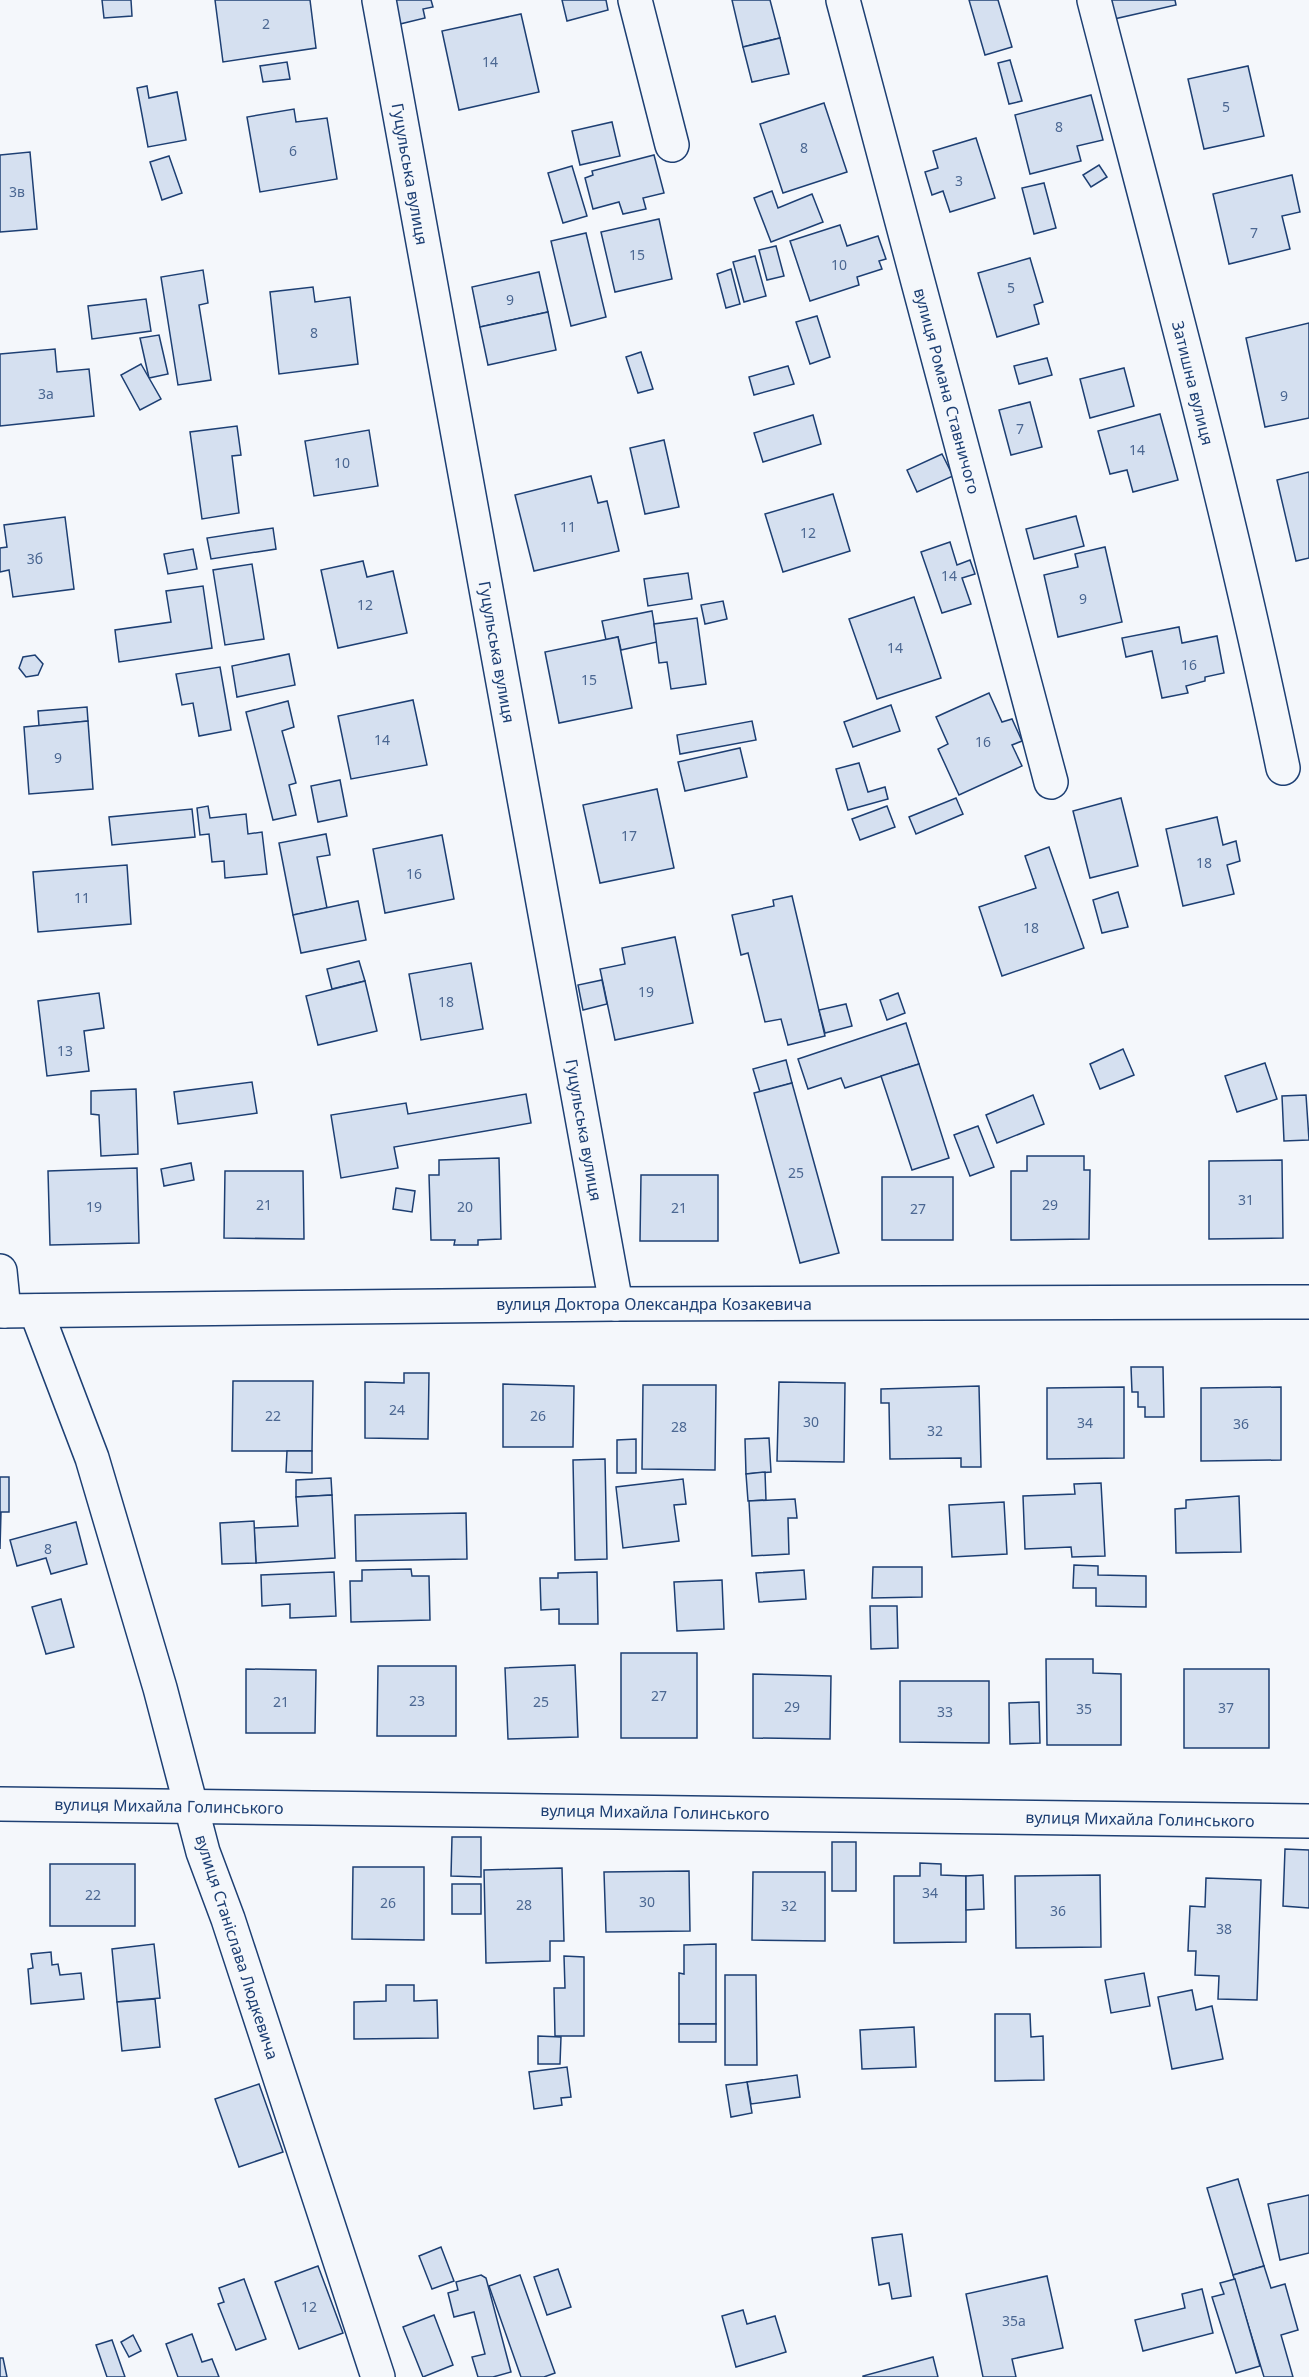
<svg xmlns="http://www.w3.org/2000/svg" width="1309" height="2377" viewBox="0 0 1309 2377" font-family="'Noto Sans',sans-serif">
  <rect width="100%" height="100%" fill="#f4f7fb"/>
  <g fill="#d5e0f0" stroke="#1d3f73" stroke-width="1.5">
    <path d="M102 0H131L132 16 104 18Z"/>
    <path d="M215 0H310L316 48 223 62Z"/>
    <path d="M394 0H431L433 7 423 9 425 18 400 24Z"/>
    <path d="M562 0H606L608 10 567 21Z"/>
    <path d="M732 0H770L780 38 743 47Z"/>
    <path d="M969 0H998L1012 47 985 55Z"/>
    <path d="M1110 0H1175L1176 5 1114 19Z"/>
    <path d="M521 14 539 92 459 110 442 31Z"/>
    <path d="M780 38 789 74 752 82 743 47Z"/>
    <path d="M1010 60 1022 101 1009 104 998 63Z"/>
    <path d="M287 62 290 79 263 82 260 66Z"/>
    <path d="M1248 66 1264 136 1204 149 1188 79Z"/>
    <path d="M147 86 149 98 177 92 186 140 148 147 137 88Z"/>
    <path d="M1091 95 1103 140 1077 146 1081 161 1030 174 1015 115Z"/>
    <path d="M824 103 847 172 783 193 760 124Z"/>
    <path d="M294 109 296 122 327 118 337 179 260 192 247 117Z"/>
    <path d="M612 122 620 156 580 165 572 131Z"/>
    <path d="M976 138 995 198 950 212 943 191 932 195 925 172 938 168 933 151Z"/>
    <path d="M30 152 37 229 0 232V155Z"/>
    <path d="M654 155 664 193 643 198 646 209 623 214 619 202 593 209 585 178 593 175 592 171Z"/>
    <path d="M169 156 182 193 162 200 150 162Z"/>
    <path d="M1099 165 1107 177 1091 187 1083 175Z"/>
    <path d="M572 166 587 216 563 223 548 173Z"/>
    <path d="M1292 175 1300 212 1282 216 1290 249 1229 264 1213 194Z"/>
    <path d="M1044 183 1056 228 1034 234 1022 188Z"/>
    <path d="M772 191 778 208 812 194 823 222 771 242 754 198Z"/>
    <path d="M659 219 672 279 615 292 601 232Z"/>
    <path d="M840 225 847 246 878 236 886 259 879 261 882 269 857 277 859 285 810 301 790 241Z"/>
    <path d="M586 233 606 317 571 326 551 241Z"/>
    <path d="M776 246 784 276 767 280 759 250Z"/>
    <path d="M755 256 766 296 744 302 733 262Z"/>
    <path d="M1030 258 1043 302 1034 305 1039 324 997 337 978 273Z"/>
    <path d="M731 269 740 304 726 308 717 274Z"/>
    <path d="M203 270 208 303 199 305 211 380 178 385 161 277Z"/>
    <path d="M539 272 548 312 480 327 472 287Z"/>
    <path d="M313 287 315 302 350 297 358 364 279 374 270 292Z"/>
    <path d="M146 299 151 331 92 339 88 306Z"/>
    <path d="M548 312 556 350 488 365 480 327Z"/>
    <path d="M817 316 830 357 810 364 796 322Z"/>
    <path d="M1309 323V418L1265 427 1246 338Z"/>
    <path d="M159 335 168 374 149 378 140 338Z"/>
    <path d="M55 349 57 372 89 369 94 416 0 426V354Z"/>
    <path d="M641 352 653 389 638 393 626 357Z"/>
    <path d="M1047 358 1052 375 1019 384 1014 366Z"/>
    <path d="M141 364 161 399 140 410 121 375Z"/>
    <path d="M788 366 794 384 754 395 749 377Z"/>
    <path d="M1124 368 1134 406 1090 418 1080 379Z"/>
    <path d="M1030 402 1042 447 1011 455 999 410Z"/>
    <path d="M1160 414 1178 480 1133 492 1127 470 1110 474 1098 431Z"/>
    <path d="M813 415 821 444 763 462 754 433Z"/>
    <path d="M237 426 241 455 232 456 239 513 202 519 190 432Z"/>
    <path d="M369 430 378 486 314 496 305 441Z"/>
    <path d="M664 440 679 507 645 514 630 448Z"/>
    <path d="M942 454 953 476 917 492 907 470Z"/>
    <path d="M1309 472V558L1296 561 1277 480Z"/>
    <path d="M591 476 598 503 607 501 619 551 534 571 515 495Z"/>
    <path d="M833 494 850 551 783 572 765 514Z"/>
    <path d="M1076 516 1084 546 1034 559 1026 529Z"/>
    <path d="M65 517 74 589 13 597 9 570 0 572V548L7 547 4 525Z"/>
    <path d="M273 528 276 549 211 559 207 538Z"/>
    <path d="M950 542 957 565 970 560 975 574 962 578 971 604 942 613 921 552Z"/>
    <path d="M1105 547 1122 622 1058 637 1044 575 1078 567 1075 554Z"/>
    <path d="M193 549 197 569 168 574 164 554Z"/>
    <path d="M363 561 367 577 393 571 407 633 338 648 321 570Z"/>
    <path d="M252 564 264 639 225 645 213 570Z"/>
    <path d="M688 573 692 599 648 606 644 579Z"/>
    <path d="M203 586 212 648 119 662 115 630 171 622 166 591Z"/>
    <path d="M914 597 941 678 877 699 849 619Z"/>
    <path d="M723 601 727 619 705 624 701 605Z"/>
    <path d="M652 611 657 642 621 650 618 637 606 640 602 621Z"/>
    <path d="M697 618 706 684 671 689 667 662 659 663 654 624Z"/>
    <path d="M1179 627 1182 643 1217 636 1224 673 1205 677V681L1186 686 1188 693 1162 698 1152 651 1126 657 1122 638Z"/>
    <path d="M618 637 632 708 559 723 545 652Z"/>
    <path d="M289 654 295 685 237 697 232 666Z"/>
    <path d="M35 655 43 664 38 675 26 677 19 668 23 657Z"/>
    <path d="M220 667 231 730 199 736 193 703 182 705 176 674Z"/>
    <path d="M989 693 1002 722 1012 719 1022 741 1012 745 1022 766 959 795 938 749 948 744 936 717Z"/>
    <path d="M413 700 427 765 351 779 338 716Z"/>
    <path d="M288 701 294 727 282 731 296 783 289 785 296 815 273 820 246 712Z"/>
    <path d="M891 705 900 731 853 747 844 722Z"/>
    <path d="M87 707 88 721 39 726 38 711Z"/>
    <path d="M88 721 93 789 29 794 24 727Z"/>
    <path d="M752 721 756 740 680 754 677 735Z"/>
    <path d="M740 748 747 777 685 791 678 762Z"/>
    <path d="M859 763 868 792 885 787 888 799 848 810 836 769Z"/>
    <path d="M340 780 347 816 318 822 311 786Z"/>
    <path d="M657 789 674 868 600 883 583 805Z"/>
    <path d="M956 798 963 814 916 834 909 817Z"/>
    <path d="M1121 798 1138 866 1090 878 1073 811Z"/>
    <path d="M208 806 210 818 246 814 248 834 262 832 267 874 225 878 224 861 212 862 209 834 200 835 197 808Z"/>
    <path d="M887 806 895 827 860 840 852 819Z"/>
    <path d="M192 809 195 837 112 845 109 817Z"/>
    <path d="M1217 817 1223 845 1236 841 1240 861 1227 865 1234 894 1183 906 1166 829Z"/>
    <path d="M326 834 330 855 317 857 327 908 293 915 279 843Z"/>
    <path d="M442 835 454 899 385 913 373 849Z"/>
    <path d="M1049 847 1084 948 1002 976 979 907 1036 888 1025 856Z"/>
    <path d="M127 865 131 924 38 932 33 872Z"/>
    <path d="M1118 892 1128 927 1102 933 1093 900Z"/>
    <path d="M792 896 825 1036 788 1045 781 1019 765 1022 748 953 741 955 732 915 774 906 773 900Z"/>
    <path d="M358 901 366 940 301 953 293 915Z"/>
    <path d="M675 937 693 1023 615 1040 600 969 625 964 622 948Z"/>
    <path d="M359 961 365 981 332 989 327 969Z"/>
    <path d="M471 963 483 1029 421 1040 409 974Z"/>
    <path d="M602 980 607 1004 583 1010 578 985Z"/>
    <path d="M365 981 377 1031 318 1045 306 996Z"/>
    <path d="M99 993 104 1028 84 1031 89 1071 47 1076 38 1001Z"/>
    <path d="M898 993 905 1013 887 1020 880 1000Z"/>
    <path d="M846 1004 852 1026 825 1033 819 1010Z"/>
    <path d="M906 1023 919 1064 845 1088 841 1078 808 1089 798 1059Z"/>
    <path d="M1123 1049 1134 1075 1100 1089 1090 1064Z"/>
    <path d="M786 1060 792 1083 760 1092 753 1069Z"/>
    <path d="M1265 1063 1277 1099 1237 1112 1225 1076Z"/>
    <path d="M919 1064 949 1158 912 1170 881 1076Z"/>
    <path d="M252 1082 257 1113 178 1124 174 1092Z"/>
    <path d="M792 1083 839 1253 800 1263 754 1093Z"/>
    <path d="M136 1089 138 1154 101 1156 99 1115 91 1114V1091Z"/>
    <path d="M526 1094 531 1123 394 1147 398 1168 341 1178 331 1115 406 1103 408 1114Z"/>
    <path d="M1033 1095 1044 1124 997 1143 986 1115Z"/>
    <path d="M1306 1095 1309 1140 1284 1141 1282 1096Z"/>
    <path d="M978 1126 994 1167 970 1176 954 1135Z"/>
    <path d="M1027 1156H1084V1170H1090L1089 1239 1011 1240V1171H1027Z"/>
    <path d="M499 1158 501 1239 478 1240V1245H454L455 1240H431L429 1175H439V1160Z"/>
    <path d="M1282 1160 1283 1238 1209 1239V1161Z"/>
    <path d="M191 1163 194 1180 164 1186 161 1169Z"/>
    <path d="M137 1168 139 1243 50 1245 48 1171Z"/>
    <path d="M225 1171H303L304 1239 224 1238Z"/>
    <path d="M641 1175H718V1241H640Z"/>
    <rect x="882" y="1177" width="71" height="63"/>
    <path d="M396 1188 415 1191 412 1212 393 1209Z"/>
    <path d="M1131 1367H1163L1164 1417H1145V1407H1138V1392H1132Z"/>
    <path d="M404 1373H429L428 1439 365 1438V1382L404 1383Z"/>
    <path d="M233 1381H313L312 1451H232Z"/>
    <path d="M779 1382 845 1383 844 1462 777 1461Z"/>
    <path d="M503 1384 574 1386 573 1447H503Z"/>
    <path d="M643 1385H716L715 1470 642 1469Z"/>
    <path d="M979 1386 981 1467H961V1458L890 1459 889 1403H881V1389Z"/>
    <path d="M1124 1387V1458L1047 1459V1388Z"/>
    <path d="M1281 1387V1460L1201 1461V1388Z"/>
    <path d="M769 1438 771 1472 746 1474 745 1439Z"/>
    <path d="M636 1439V1473H617V1440Z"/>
    <path d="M287 1451H312V1473L286 1472Z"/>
    <path d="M605 1459 607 1559 575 1560 573 1460Z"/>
    <path d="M765 1472 766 1500 748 1501 746 1474Z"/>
    <path d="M0 1477H9V1512H1L0 1549Z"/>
    <path d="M331 1478 332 1495 296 1497V1480Z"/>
    <path d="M683 1479 686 1504 674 1505 679 1541 623 1548 616 1487Z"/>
    <path d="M1101 1483 1105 1556 1072 1557 1071 1547 1025 1549 1023 1496 1075 1494 1074 1484Z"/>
    <path d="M332 1495 335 1558 256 1563 254 1528 298 1526 296 1497Z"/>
    <path d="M1239 1496 1241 1552 1176 1553 1175 1509 1186 1508V1500Z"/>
    <path d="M795 1499 797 1518H788L789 1554 752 1556 749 1501Z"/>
    <path d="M1004 1502 1007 1554 952 1557 949 1505Z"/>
    <path d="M466 1513 467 1559 356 1561 355 1515Z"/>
    <path d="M254 1521 256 1563 222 1564 220 1523Z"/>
    <path d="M76 1522 87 1564 51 1574 46 1558 17 1566 10 1540Z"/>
    <path d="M1074 1565 1098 1566V1575L1146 1576V1607L1096 1606V1588H1073Z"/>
    <path d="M873 1567H922V1597L872 1598Z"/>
    <path d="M411 1569 412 1576H429L430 1620 351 1622 350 1581H362V1570Z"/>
    <path d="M804 1570 806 1599 759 1602 756 1573Z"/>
    <path d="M334 1572 336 1616 290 1618V1604L262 1606 261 1575Z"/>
    <path d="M597 1572 598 1624H559V1609L541 1610 540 1578H558V1573Z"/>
    <path d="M722 1580 724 1629 677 1631 674 1582Z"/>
    <path d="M61 1599 74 1647 46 1654 32 1607Z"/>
    <path d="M870 1606H897L898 1648 871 1649Z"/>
    <rect x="621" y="1653" width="76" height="85"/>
    <path d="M1046 1659H1093V1673L1121 1674V1745H1047Z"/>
    <path d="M575 1665 578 1737 508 1739 505 1668Z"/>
    <path d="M378 1666H456V1736H377Z"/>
    <path d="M246 1669 316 1670 315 1733H246Z"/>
    <rect x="1184" y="1669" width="85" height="79"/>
    <path d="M753 1674 831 1676 830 1739 753 1738Z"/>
    <path d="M900 1681H989V1743L900 1742Z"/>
    <path d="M1039 1702 1040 1743 1010 1744 1009 1703Z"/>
    <path d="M452 1837H481V1877L451 1876Z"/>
    <rect x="832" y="1842" width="24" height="49"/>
    <path d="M1285 1849 1309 1850V1908L1283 1906Z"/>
    <path d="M920 1863 941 1864V1875L966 1876V1942L894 1943V1876H920Z"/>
    <rect x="50" y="1864" width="85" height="62"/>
    <path d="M353 1867H424V1940L352 1939Z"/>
    <path d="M562 1868 564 1941H550V1961L486 1963 484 1870Z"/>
    <path d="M689 1871 690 1931 606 1932 604 1872Z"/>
    <path d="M753 1872H825V1941L752 1940Z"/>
    <path d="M983 1875 984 1909 966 1910V1876Z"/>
    <path d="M1100 1875 1101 1947 1016 1948 1015 1876Z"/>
    <path d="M1206 1878 1261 1880 1257 2000 1218 1999 1219 1976 1195 1975 1196 1951H1188L1190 1906 1205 1907Z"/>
    <rect x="452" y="1884" width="29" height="30"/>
    <path d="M154 1944 160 1998 117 2002 112 1949Z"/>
    <path d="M716 1944V2024H679V1973L684 1974V1945Z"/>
    <path d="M51 1952 52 1965 58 1964 60 1975 81 1973 84 1999 31 2004 28 1969 33 1968 31 1954Z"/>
    <path d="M564 1956 584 1957V2036H555L554 1988H565Z"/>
    <path d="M1144 1973 1150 2006 1111 2013 1105 1980Z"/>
    <path d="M725 1975H756L757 2065H725Z"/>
    <path d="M386 1985H414V2001L437 2000 438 2038 354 2039V2002L386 2001Z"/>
    <path d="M1192 1990 1196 2010 1212 2006 1223 2059 1172 2069 1158 1997Z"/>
    <path d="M155 1999 160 2047 122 2051 117 2002Z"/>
    <path d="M995 2014H1030L1031 2037 1043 2036 1044 2080 995 2081Z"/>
    <rect x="679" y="2024" width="37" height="18"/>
    <path d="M914 2027 916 2067 862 2069 860 2030Z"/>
    <path d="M538 2036 561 2037 560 2064H538Z"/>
    <path d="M567 2067 571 2097 561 2098 562 2105 534 2109 529 2072Z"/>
    <path d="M797 2075 800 2097 751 2104 747 2082Z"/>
    <path d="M747 2082 752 2113 731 2117 726 2085Z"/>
    <path d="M259 2084 283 2152 239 2167 215 2099Z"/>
    <path d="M1238 2179 1264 2266 1233 2275 1207 2188Z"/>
    <path d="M1309 2195V2253L1280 2260 1268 2204Z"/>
    <path d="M902 2234 911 2296 892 2299 889 2283 879 2285 872 2238Z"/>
    <path d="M441 2247 454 2281 432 2289 419 2256Z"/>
    <path d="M318 2266 343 2333 299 2349 275 2282Z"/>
    <path d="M1264 2266 1271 2288 1285 2284 1298 2330 1281 2335 1293 2377H1264L1233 2275Z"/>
    <path d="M558 2269 571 2307 547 2315 534 2277Z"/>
    <path d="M481 2275 486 2278 511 2372 493 2377H478L472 2357 485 2354 474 2312 454 2317 448 2293 458 2290 456 2282Z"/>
    <path d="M520 2275 555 2373 544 2377H521L489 2286Z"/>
    <path d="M1047 2276 1063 2348 1012 2359 1016 2377H983L966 2294Z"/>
    <path d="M244 2279 266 2339 236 2350 218 2304 224 2302 219 2288Z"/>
    <path d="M1235 2279 1260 2366 1236 2373 1212 2297 1224 2294 1220 2283Z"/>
    <path d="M1202 2289 1213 2333 1143 2351 1135 2320 1185 2308 1182 2294Z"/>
    <path d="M743 2310 747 2324 775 2316 786 2352 736 2367 722 2316Z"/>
    <path d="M434 2315 453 2365 423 2377 403 2327Z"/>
    <path d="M192 2334 202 2362 212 2359 219 2377H178L166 2344Z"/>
    <path d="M133 2335 141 2351 129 2357 121 2342Z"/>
    <path d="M112 2340 125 2377H107L96 2345Z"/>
    <path d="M933 2357 938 2377H863V2376Z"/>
    <path d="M0 2358H3L7 2377H0Z"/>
  </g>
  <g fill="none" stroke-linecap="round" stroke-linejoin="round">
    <defs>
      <g id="street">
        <path d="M379 0 616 1304"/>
        <path d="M635 0 672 145"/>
        <path d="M843 0 1051 782"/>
        <path d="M1094 0C1160 255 1230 509 1283 768"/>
        <path d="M0 1271 4 1311"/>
        <path d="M0 1311 616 1304 1309 1302"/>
        <path d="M36 1311 92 1458 160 1688 203 1852 228 1919 378 2377"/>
        <path d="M0 1804 1309 1821"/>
      </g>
    </defs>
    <use href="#street" stroke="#1d3f73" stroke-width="36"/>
    <use href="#street" stroke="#f4f7fb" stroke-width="33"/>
  </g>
  <g text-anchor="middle" stroke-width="4.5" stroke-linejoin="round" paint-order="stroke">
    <g font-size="14" fill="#4b6792">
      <text x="266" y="29">2</text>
      <text x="490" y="67">14</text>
      <text x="1226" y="112">5</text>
      <text x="1059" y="132">8</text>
      <text x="804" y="153">8</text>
      <text x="293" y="156">6</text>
      <text x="959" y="186">3</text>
      <text x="17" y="197">3в</text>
      <text x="1254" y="238">7</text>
      <text x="637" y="260">15</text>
      <text x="839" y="270">10</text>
      <text x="1011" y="293">5</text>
      <text x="510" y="305">9</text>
      <text x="314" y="338">8</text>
      <text x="46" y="399">3а</text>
      <text x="1284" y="401">9</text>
      <text x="1020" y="434">7</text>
      <text x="1137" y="455">14</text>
      <text x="342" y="468">10</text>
      <text x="568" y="532">11</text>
      <text x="808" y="538">12</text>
      <text x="35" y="564">3б</text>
      <text x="949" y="581">14</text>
      <text x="1083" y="604">9</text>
      <text x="365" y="610">12</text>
      <text x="895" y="653">14</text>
      <text x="1189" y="670">16</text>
      <text x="589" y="685">15</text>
      <text x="382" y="745">14</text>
      <text x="983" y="747">16</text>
      <text x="58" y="763">9</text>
      <text x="629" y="841">17</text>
      <text x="1204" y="868">18</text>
      <text x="414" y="879">16</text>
      <text x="82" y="903">11</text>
      <text x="1031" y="933">18</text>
      <text x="646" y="997">19</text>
      <text x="446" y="1007">18</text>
      <text x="65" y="1056">13</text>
      <text x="796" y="1178">25</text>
      <text x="1246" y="1205">31</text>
      <text x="264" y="1210">21</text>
      <text x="1050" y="1210">29</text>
      <text x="94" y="1212">19</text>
      <text x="465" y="1212">20</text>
      <text x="679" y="1213">21</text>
      <text x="918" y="1214">27</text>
      <text x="397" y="1415">24</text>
      <text x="273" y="1421">22</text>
      <text x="538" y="1421">26</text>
      <text x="811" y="1427">30</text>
      <text x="1085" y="1428">34</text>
      <text x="1241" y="1429">36</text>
      <text x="679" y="1432">28</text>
      <text x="935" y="1436">32</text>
      <text x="48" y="1554">8</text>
      <text x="659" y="1701">27</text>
      <text x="417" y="1706">23</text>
      <text x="281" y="1707">21</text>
      <text x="541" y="1707">25</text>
      <text x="792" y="1712">29</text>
      <text x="1226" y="1713">37</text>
      <text x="1084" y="1714">35</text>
      <text x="945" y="1717">33</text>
      <text x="930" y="1898">34</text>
      <text x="93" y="1900">22</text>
      <text x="647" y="1907">30</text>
      <text x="388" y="1908">26</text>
      <text x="524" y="1910">28</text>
      <text x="789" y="1911">32</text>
      <text x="1058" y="1916">36</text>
      <text x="1224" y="1934">38</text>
      <text x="309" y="2312">12</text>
      <text x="1014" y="2326">35а</text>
    </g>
    <g font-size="16" fill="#1d3f73" stroke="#f4f7fb">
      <text transform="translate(410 174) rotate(80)" y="6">Гуцульська вулиця</text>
      <text transform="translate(1193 383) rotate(76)" y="6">Затишна вулиця</text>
      <text transform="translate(947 391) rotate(75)" y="6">вулиця Романа Ставничого</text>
      <text transform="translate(497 652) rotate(80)" y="6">Гуцульська вулиця</text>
      <text transform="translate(584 1130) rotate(80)" y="6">Гуцульська вулиця</text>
      <text x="654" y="1310">вулиця Доктора Олександра Козакевича</text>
      <text transform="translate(169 1806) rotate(1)" y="6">вулиця Михайла Голинського</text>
      <text transform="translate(655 1812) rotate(1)" y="6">вулиця Михайла Голинського</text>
      <text transform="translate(1140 1819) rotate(1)" y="6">вулиця Михайла Голинського</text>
      <text transform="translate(237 1947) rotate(72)" y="6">вулиця Станіслава Людкевича</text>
    </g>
  </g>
</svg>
